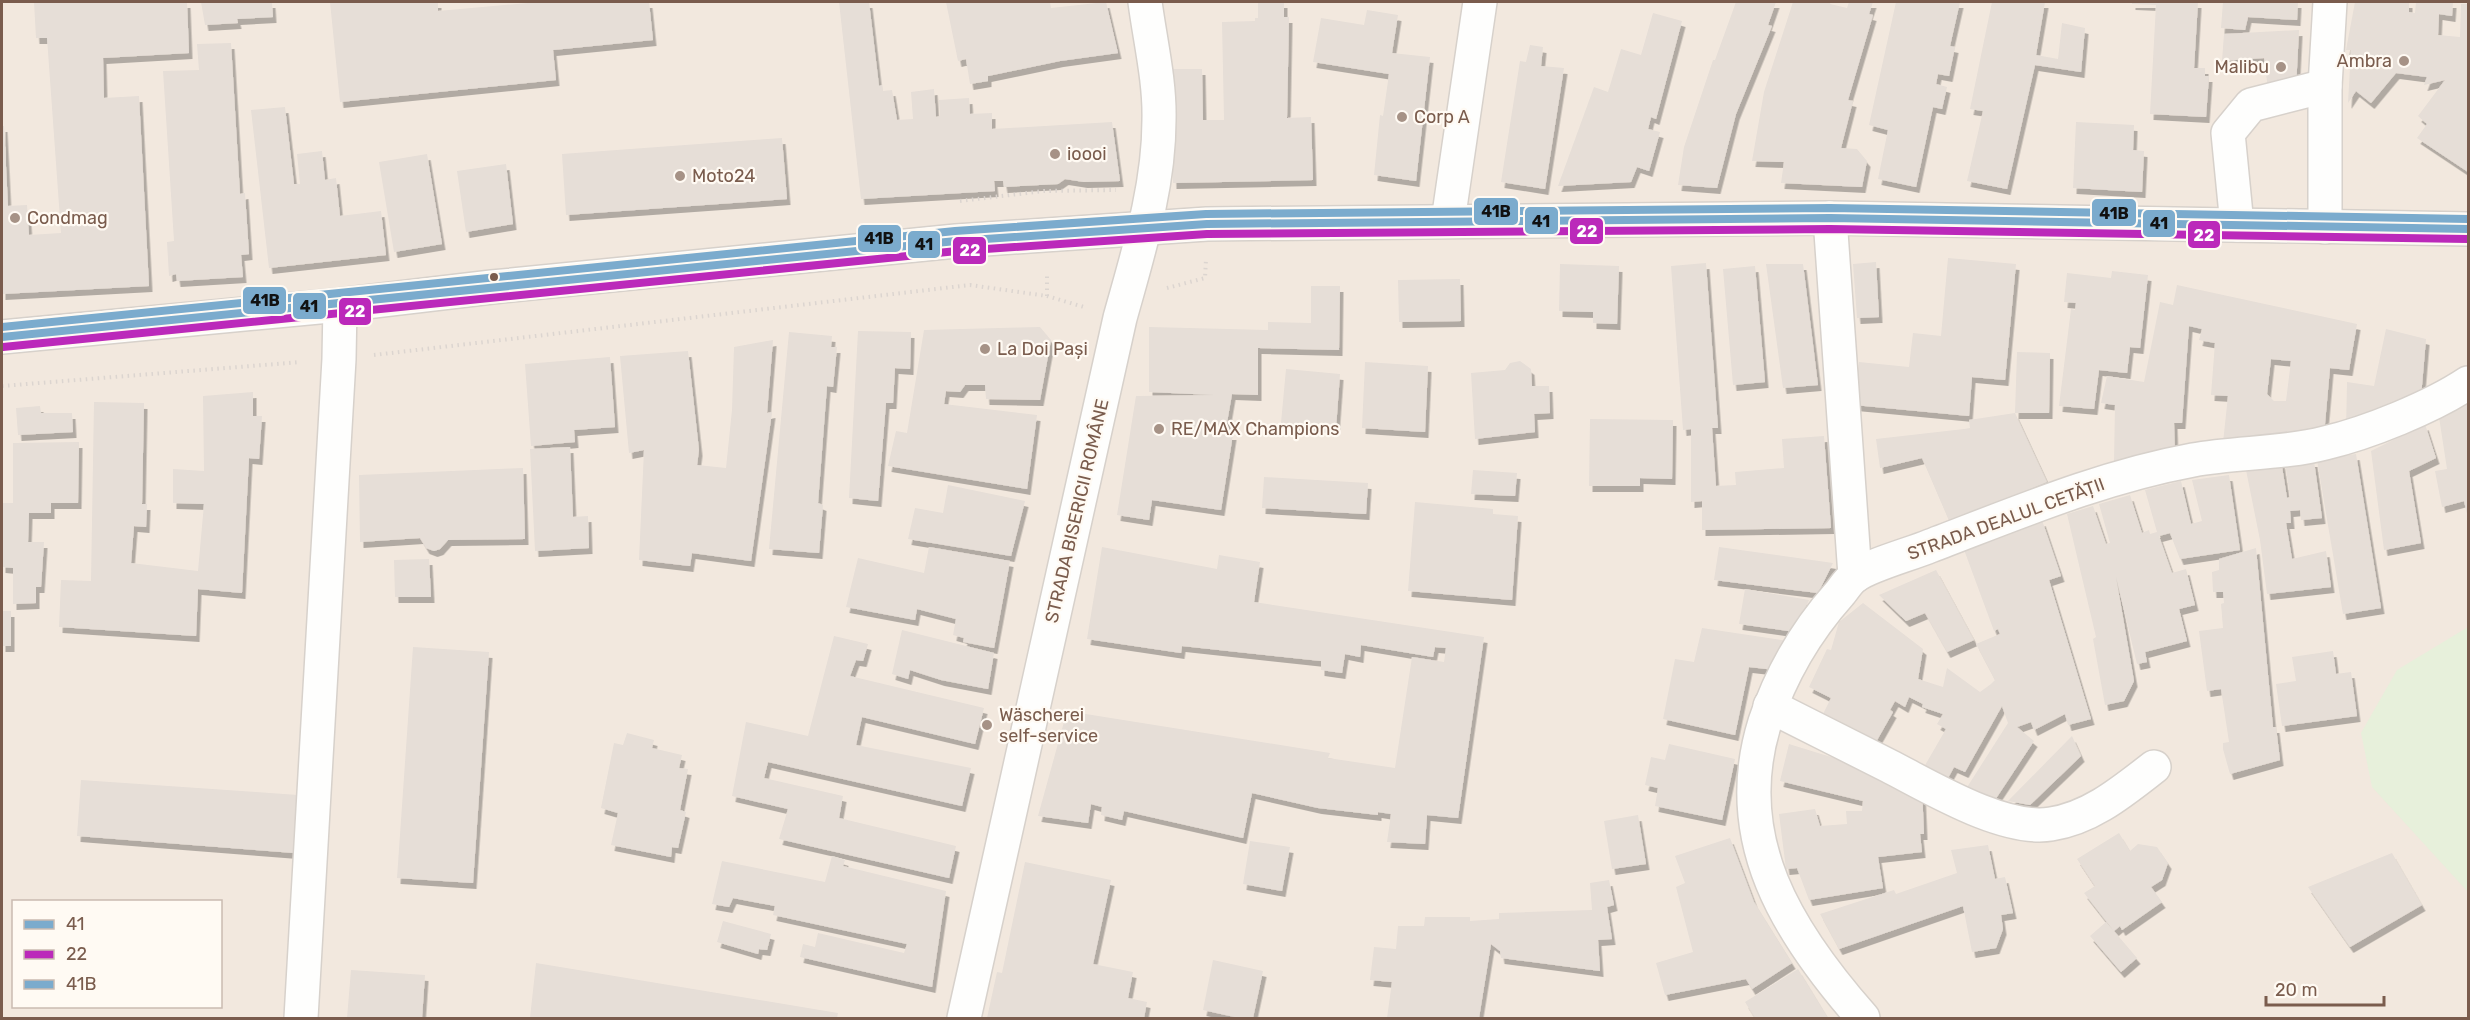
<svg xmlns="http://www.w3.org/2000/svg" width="2470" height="1020" viewBox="0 0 2470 1020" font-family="Rubik,sans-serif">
  <defs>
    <filter id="shadow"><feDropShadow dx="3.5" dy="6" stdDeviation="0" flood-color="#0004"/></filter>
  </defs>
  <rect width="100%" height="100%" fill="#f9f5f0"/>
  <path fill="#f2e8de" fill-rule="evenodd" d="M2 2H2468V1018H2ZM14 902H220V1006H14Z"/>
  <path fill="#e7f0db" d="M2468 627V626V892L2372 787 2361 733 2397 670Z"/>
  <g fill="#e6ded7" fill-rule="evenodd" filter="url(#shadow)">
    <path d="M34 2H187L189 53 103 58 104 98 139 96 149 286 2 294V126H4L8 206 27 205 29 235 61 233 47 38H36Z"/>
    <path d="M201 2H272L273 17 237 19 238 23 205 25Z"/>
    <path d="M330 2H438V11L539 2H649L653 40 553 50 556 80 340 102Z"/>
    <path d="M839 2H869L879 86 882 85 883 91 892 90 897 120 913 119 911 92 934 89 936 117 940 116 939 100 969 98 970 114 992 113V129L1112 122 1120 181 1084 182 1065 179 1058 184 1004 187 1003 181H994L995 191 861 199Z"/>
    <path d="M946 2H1050L1051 8 1106 2 1118 53 1060 61 988 76V81L970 84 966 59 958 61Z"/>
    <path d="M1258 2H1284V17H1289L1287 118 1311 117 1313 180 1173 183 1170 69H1202L1203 120H1224L1222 22 1255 21V18H1258Z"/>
    <path d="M1736 2H1776L1768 25 1772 26 1736 114 1717 188 1678 185 1684 147 1713 60H1715Z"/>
    <path d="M1793 2H1831L1830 4 1847 8 1849 2H1873L1869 14 1873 15 1848 100 1853 101 1841 148 1857 149 1867 161 1862 187 1781 183 1784 162 1752 161 1764 92Z"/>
    <path d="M1896 2H1960L1950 46 1955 47 1949 76 1938 74 1936 84 1947 87 1942 109 1933 107 1916 187 1878 179 1888 130 1869 125Z"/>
    <path d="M1992 2H2045L2036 55 2058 59 2062 23 2085 28 2081 72 2035 65 2007 189 1967 181 1983 111 1970 109Z"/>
    <path d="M2132 2H2198L2194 68H2205V76H2209L2206 117 2150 114 2156 5 2132 4Z"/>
    <path d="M2223 2H2298L2297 20 2248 17 2245 30 2221 28Z"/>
    <path d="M2355 2H2409V12L2415 13 2416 2H2453L2452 16 2439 14 2438 35 2460 37 2461 4H2468V172L2417 138 2427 124 2418 116 2445 80 2424 85 2427 77 2396 73 2371 103 2356 91 2348 103 2351 50H2346Z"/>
    <path d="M1367 10 1398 15 1392 53 1430 57 1416 181 1374 175 1380 115 1383 116 1389 74 1313 62 1321 18 1364 25Z"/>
    <path d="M1653 13 1682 21 1656 119 1651 117 1648 129 1660 132 1649 171 1637 167 1631 182 1558 186 1594 87 1608 92 1621 49 1641 55Z"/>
    <path d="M2299 30 2296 88 2269 97 2264 58 2222 61 2224 34Z"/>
    <path d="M231 43 240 194 245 193 249 254 241 255 243 277 177 281 176 274 169 276 167 242 174 241 163 71 199 70 197 44Z"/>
    <path d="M1530 45 1543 47 1541 66 1564 68 1545 189 1501 182 1520 61 1526 62Z"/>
    <path d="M285 107 294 184H300L297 154 322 151 325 180 336 178 340 216 381 211 386 255 269 268 251 110Z"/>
    <path d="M2076 122 2134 125 2133 150 2144 151 2142 192 2073 188Z"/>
    <path d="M782 138 787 199 566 215 562 154Z"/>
    <path d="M427 154 442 244 394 252 379 162Z"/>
    <path d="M506 164 513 224 466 232 457 171Z"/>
    <path d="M1948 258 2016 264 2005 380 1972 377 1969 416 1854 405 1859 362 1909 367 1913 333 1941 336Z"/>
    <path d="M1876 262 1879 317 1857 318 1853 264Z"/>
    <path d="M1706 263 1718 428H1712L1716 486 1736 485 1735 472 1784 468 1782 439 1824 436 1831 528 1702 530V501L1691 502V429L1683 430 1671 266Z"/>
    <path d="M1560 264 1619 266 1617 324 1593 323V312L1559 311Z"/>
    <path d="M1766 264H1803L1818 385 1783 388Z"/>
    <path d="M1755 266 1765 382 1733 385 1723 269Z"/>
    <path d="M2112 271 2148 275 2140 348 2130 347 2127 373 2099 370 2094 409 2059 406 2071 309 2075 310 2076 303 2064 302 2067 273 2111 278Z"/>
    <path d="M1460 279 1461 321 1399 322 1398 280Z"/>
    <path d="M2177 285 2357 324 2349 370 2330 368 2324 435 2222 452 2228 396 2211 395 2215 343 2199 340 2202 329 2189 326 2182 423H2174L2175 453 2114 463 2115 405 2101 403 2107 376 2144 382 2160 302 2173 305ZM2271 359 2291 361 2286 401H2274L2267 394Z"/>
    <path d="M1311 286H1340L1339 350 1258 348V395L1232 394 1225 434H1233L1221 510 1152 500 1149 520 1117 515 1136 396 1214 395 1149 392V327L1268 330V322L1311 323Z"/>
    <path d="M1040 327 1051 340 1040 400 986 399 985 385H965L960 392 946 391 944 404 1037 415 1027 489 888 466 896 431 907 433 924 330Z"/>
    <path d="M2386 329 2426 339 2421 397 2346 431 2347 382 2374 386Z"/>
    <path d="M858 331 911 332 910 369 895 368 893 403H886L878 501 849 498Z"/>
    <path d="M789 332 832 336 831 347H837L833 387 827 386 818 503 823 505 819 553 769 549Z"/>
    <path d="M773 340 767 413 772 412 751 561 692 553 690 566 639 560 644 450 629 453 620 356 688 351 699 450 697 465 726 468 732 410 734 347Z"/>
    <path d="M2017 352 2050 353 2049 413H2015L2047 482 1950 523 1922 458 1880 468 1876 439 1964 429 1970 428 1969 420 2015 413Z"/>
    <path d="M610 357 615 427 574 430 575 442 531 446 525 364Z"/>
    <path d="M1520 361 1531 369 1532 386H1549L1550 413 1534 414 1535 432 1475 439 1471 373 1505 370 1510 363Z"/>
    <path d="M1365 362 1428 366 1425 432 1362 428Z"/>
    <path d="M1286 369 1340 374 1336 428 1281 423Z"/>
    <path d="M253 392V416H262L259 459 249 458 242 593 198 589 196 636 59 627 61 580 91 581 94 402 144 403 142 504H147L146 527 134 526 131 563 198 571 204 504 173 503V469L204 471 203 396Z"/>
    <path d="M2467 403 2468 417V518L2464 501 2442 507 2435 471 2447 469 2439 417Z"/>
    <path d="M40 406 41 413H72L73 432 18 435 16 408Z"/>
    <path d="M1590 419 1673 420 1672 479 1640 478V486H1589Z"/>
    <path d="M2425 424 2436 458 2409 471 2421 543 2384 550 2371 451Z"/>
    <path d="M79 442 78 503H51V513H29L28 542H44L41 587H36V603L13 604V568L2 567V503H13V443Z"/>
    <path d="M570 447 573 517 588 516 589 548 535 551 530 449Z"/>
    <path d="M2356 454 2381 608 2343 614 2317 460Z"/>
    <path d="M2281 460 2287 498 2290 497 2285 462 2314 461 2322 518 2301 520 2300 510 2290 511 2291 523H2286L2292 559 2326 551 2331 587 2267 594 2260 540 2245 465Z"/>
    <path d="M523 468 525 539 448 540 440 549 434 551 426 548 420 538 360 542 359 475Z"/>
    <path d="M1473 470 1517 473 1515 496 1471 494Z"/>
    <path d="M2229 475 2240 550 2180 559 2170 533 2159 536 2172 573 2186 569 2195 605 2179 609 2187 641 2145 652 2147 662 2137 664 2116 577 2134 681 2124 701 2105 705 2093 639 2096 637 2067 514 2093 506 2106 544 2110 543 2099 504 2130 495 2142 533 2149 530 2150 534 2157 532 2145 490 2181 481 2191 524 2202 521 2192 480Z"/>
    <path d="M1264 477 1368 483 1366 514 1262 508Z"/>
    <path d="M948 485 1025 501 1011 556 908 539 915 508 943 513Z"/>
    <path d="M1415 502 1493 509V514L1518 516 1512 600 1408 591Z"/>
    <path d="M2042 520 2061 576 2049 580 2091 719 2068 725 2065 714 2034 730 2031 722 2017 727 2034 741 1991 806 1964 792 2008 723 2002 706 1965 772 1954 767 1947 780 1924 767 1946 729 1937 724 1943 714 1922 707 1923 704 1909 697 1905 707 1895 701 1890 710 1893 712 1876 742 1822 716 1831 698 1809 687 1827 649 1831 650 1839 622 1863 603 1923 649 1918 679 1943 687 1947 668 1980 692 1991 684 1995 680 1976 644 2000 634 1998 629 1994 631 1963 547Z"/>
    <path d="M929 547 1010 561 994 648 963 642 964 638 953 635 956 619 917 609 915 620 846 607 858 558 924 573Z"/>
    <path d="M1102 547 1217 569 1219 555 1260 562 1254 602 1484 637 1458 818 1427 815 1425 844 1387 842 1391 814 1378 812V815L1318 808 1252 793 1243 838 1124 811 1122 820 1101 815 1102 807 1091 804 1088 823 1038 816 1067 711 1330 753 1328 758 1395 768 1412 657 1444 662 1446 648 1435 647 1433 657 1361 645 1360 657 1345 654 1342 673 1321 670V661L1182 646 1181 653 1087 639Z"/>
    <path d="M1719 547 1833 563 1818 593 1714 580Z"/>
    <path d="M2256 548 2273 727H2276L2280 760 2230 774 2223 749V743L2229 742 2221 689 2207 691 2199 631 2223 628 2221 604 2224 603 2223 592H2213L2212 572 2219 570V559Z"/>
    <path d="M429 559 431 597H395L394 560Z"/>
    <path d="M1936 570 1974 640 1947 652 1925 613 1906 621 1879 595Z"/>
    <path d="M1745 589 1809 600 1795 632 1739 624Z"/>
    <rect x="2" y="611" width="9" height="35"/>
    <path d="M1702 628 1788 641 1775 670 1749 667 1735 735 1663 719 1675 659 1694 662Z"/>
    <path d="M902 630 994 653 988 689 941 680 910 670 908 679 892 674Z"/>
    <path d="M834 636 868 644 863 661 856 660 850 676 984 708 975 744 862 717 856 745 971 768 962 806 768 762 764 778 843 796 839 818 956 846 949 878 779 839 788 809 732 796 746 722 808 736Z"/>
    <path d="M413 647 489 652 473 883 397 878Z"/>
    <path d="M2333 651 2336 674 2351 672 2357 716 2282 726 2276 684 2296 681 2292 657Z"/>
    <path d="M627 733 654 740 652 748 682 755 679 768 688 769 680 810 686 812 678 848 672 847 671 857 611 845 618 813 601 808 614 743 623 745Z"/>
    <path d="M2072 736 2081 756 2030 805 2008 801Z"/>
    <path d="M1669 744 1735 759 1722 820 1655 806 1658 788 1645 785 1651 757 1665 760Z"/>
    <path d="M1789 744 1886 774 1922 788 1924 834H1920L1922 852 1878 857 1883 888 1809 900 1797 868 1786 869 1779 814 1815 809 1820 826 1847 824 1846 811H1862L1863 801 1780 781Z"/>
    <path d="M81 780 298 795 294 853 77 836Z"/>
    <path d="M1638 815 1646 864 1612 869 1604 821Z"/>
    <path d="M2119 833 2130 851 2138 844 2157 847 2168 863 2162 880 2151 887 2162 902 2122 930 2120 926 2114 931 2137 958 2121 972 2090 936 2106 922 2113 930 2084 893 2095 886 2077 859Z"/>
    <path d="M1730 838 1754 902 1792 963 1752 989 1746 979 1665 995 1656 963 1693 952 1676 887 1685 883 1675 856Z"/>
    <path d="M1250 841 1290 847 1282 891 1243 884Z"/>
    <path d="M1988 845 1995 879 2005 877 2013 913 2001 915 2003 929 1996 948 1972 952 1963 906 1839 949 1820 914 1894 890 1896 894 1957 873 1951 850Z"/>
    <path d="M2392 853 2422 905 2350 947 2308 887Z"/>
    <path d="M832 856 845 860 843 866 946 891 932 987 800 957 803 944 815 947 818 933 904 953 907 944 773 915 775 906 733 898 729 907 712 904 722 861 825 882Z"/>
    <path d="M1025 862 1111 880 1093 964 1133 972 1128 998 1147 1002 1144 1018H987L997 972 1002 973Z"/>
    <path d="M1609 880 1614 905 1607 907 1612 939 1598 940 1600 971 1501 958 1500 951 1491 944 1479 1018H1387L1392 982 1370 980 1374 947 1396 949 1398 926H1424L1425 917H1470V921L1499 919V913L1592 910 1590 883Z"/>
    <path d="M723 921 771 934 767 950 759 949 758 954 717 942Z"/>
    <path d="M1213 960 1263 971 1253 1018H1239L1203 1010Z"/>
    <path d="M536 963 838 1013 837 1018H530Z"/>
    <path d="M1798 969 1828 1018H1755L1745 1002Z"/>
    <path d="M351 970 425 975 422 1018H347Z"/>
  </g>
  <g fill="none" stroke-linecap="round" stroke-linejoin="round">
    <defs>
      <g id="minor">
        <path d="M1830 218 1855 576"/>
        <path d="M1448 221 1480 2"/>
        <path d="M2237 225 2228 133 2251 105 2325 86"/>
        <path d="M2325 227V86L2330 2"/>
        <path d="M2 337 340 305 492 287 956 241 1207 224 1830 218 2468 229"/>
        <path d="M1770 706C1810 726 1849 746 1889 766 1930 787 2004 832 2051 824 2091 818 2123 791 2154 767"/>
        <path d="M301 1018 339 359 340 305"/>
        <path d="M964 1018 1120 318C1138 253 1159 188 1159 120 1160 81 1150 40 1145 2"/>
        <path d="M1863 1018C1788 933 1728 839 1765 722 1781 674 1806 631 1840 593 1844 588 1849 580 1855 576 1870 565 1911 554 1930 546 2017 513 2101 477 2193 460 2236 452 2282 454 2325 443 2368 433 2432 407 2468 383"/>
      </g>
    </defs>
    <use href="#minor" stroke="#d7d1cb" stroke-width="36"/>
    <g stroke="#dcd5d0" stroke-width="4" stroke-dasharray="1.5 4.5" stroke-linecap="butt">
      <path d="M960 201 1044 191 1116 190"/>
      <path d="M1167 288 1205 278 1206 259"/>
      <path d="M1047 296 1084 307"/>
      <path d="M374 355 970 285 1047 296V273"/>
      <path d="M2 386 301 362"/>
    </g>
    <use href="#minor" stroke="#fefefd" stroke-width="33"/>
    <defs>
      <path id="bus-1" d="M2 337 956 241 1207 224 1830 218 2468 229"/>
      <path id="bus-2" d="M3 347 957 251 1207 234 1830 229 2468 239"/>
      <path id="bus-3" d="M2 327 955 231 1206 214 1830 208 2468 219"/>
    </defs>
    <use href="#bus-1" stroke="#fffaf3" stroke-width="12"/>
    <use href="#bus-2" stroke="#fffaf3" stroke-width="12"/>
    <use href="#bus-3" stroke="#fffaf3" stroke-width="12"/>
    <use href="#bus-1" stroke="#7babcd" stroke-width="8"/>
    <use href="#bus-2" stroke="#bb29ba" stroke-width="8"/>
    <use href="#bus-3" stroke="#7babcd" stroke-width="8"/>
  </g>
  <g fill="#a69286" stroke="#fffaf3" stroke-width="2">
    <circle cx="2404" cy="61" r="6"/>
    <circle cx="2281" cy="67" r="6"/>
    <circle cx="1402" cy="117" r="6"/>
    <circle cx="1055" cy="154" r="6"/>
    <circle cx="680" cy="176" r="6"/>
    <circle cx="15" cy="218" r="6"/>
    <circle cx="985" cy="349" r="6"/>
    <circle cx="1159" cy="429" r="6"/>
    <circle cx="987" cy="725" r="6"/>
  </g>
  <circle fill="#7a5c4d" stroke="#fffaf3" stroke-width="2" cx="494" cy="277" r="5"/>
  <g text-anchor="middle" stroke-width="4.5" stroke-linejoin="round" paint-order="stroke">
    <g font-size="18" fill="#7a5c4d" stroke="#fffaf3" text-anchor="start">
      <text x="2392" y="67" text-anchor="end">Ambra</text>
      <text x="2269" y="73" text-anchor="end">Malibu</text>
      <text x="1414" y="123">Corp A</text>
      <text x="1067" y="160">ioooi</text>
      <text x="692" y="182">Moto24</text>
      <text x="27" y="224">Condmag</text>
      <text x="997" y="355">La Doi Pași</text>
      <text x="1171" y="435">RE/MAX Champions</text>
      <text x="999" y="721">Wäscherei<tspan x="999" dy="21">self-service</tspan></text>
    </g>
    <g font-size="18" fill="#7a5c4d" stroke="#fffaf3">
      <text transform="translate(1077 511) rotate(-77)" y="6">STRADA BISERICII ROMÂNE</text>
      <text transform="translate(2006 519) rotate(-20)" y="6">STRADA DEALUL CETĂȚII</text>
    </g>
  </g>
  <g stroke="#fffaf3" stroke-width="2">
    <rect x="1473" y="197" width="46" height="29" rx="6" fill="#7babcd"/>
    <rect x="2091" y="198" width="46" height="29" rx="6" fill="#7babcd"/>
    <rect x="1524" y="206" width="35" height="29" rx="6" fill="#7babcd"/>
    <rect x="2142" y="209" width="34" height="29" rx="6" fill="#7babcd"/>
    <rect x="1569" y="217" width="35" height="28" rx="6" fill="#bb29ba"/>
    <rect x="2187" y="220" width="34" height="29" rx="6" fill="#bb29ba"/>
    <rect x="857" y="224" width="45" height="29" rx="6" fill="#7babcd"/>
    <rect x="907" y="230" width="34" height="29" rx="6" fill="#7babcd"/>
    <rect x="952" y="236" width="35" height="29" rx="6" fill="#bb29ba"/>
    <rect x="242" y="286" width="45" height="29" rx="6" fill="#7babcd"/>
    <rect x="292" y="292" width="35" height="28" rx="6" fill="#7babcd"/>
    <rect x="338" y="297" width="34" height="29" rx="6" fill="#bb29ba"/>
  </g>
  <g font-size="16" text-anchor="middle" font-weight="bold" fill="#fff">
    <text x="1587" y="237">22</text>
    <text x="2204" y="241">22</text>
    <text x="970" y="256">22</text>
    <text x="355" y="317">22</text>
  </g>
  <g font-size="16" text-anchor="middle" font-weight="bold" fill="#111">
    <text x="1496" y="217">41B</text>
    <text x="2114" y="219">41B</text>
    <text x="1541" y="227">41</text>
    <text x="2159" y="229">41</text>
    <text x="879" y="244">41B</text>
    <text x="924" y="250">41</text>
    <text x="265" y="306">41B</text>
    <text x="309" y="312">41</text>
  </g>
  <rect width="2470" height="1020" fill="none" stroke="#7a5c4d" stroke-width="6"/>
  <rect x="12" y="900" width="210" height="108" fill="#fffaf3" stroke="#cabbb1" stroke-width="1.5"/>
  <rect x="24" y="920" width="30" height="9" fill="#7babcd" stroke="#cabbb1" stroke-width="1.5"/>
  <text x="66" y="930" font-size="18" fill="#7a5c4d">41</text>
  <rect x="24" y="950" width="30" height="9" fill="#bb29ba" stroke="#cabbb1" stroke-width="1.5"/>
  <text x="66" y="960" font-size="18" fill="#7a5c4d">22</text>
  <rect x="24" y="980" width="30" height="9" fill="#7babcd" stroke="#cabbb1" stroke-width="1.5"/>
  <text x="66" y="990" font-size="18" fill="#7a5c4d">41B</text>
  <path d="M2266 996v9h118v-9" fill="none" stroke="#7a5c4d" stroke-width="3"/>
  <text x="2275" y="996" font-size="18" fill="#7a5c4d" stroke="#fffaf3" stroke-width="4.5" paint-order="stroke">20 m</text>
</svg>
